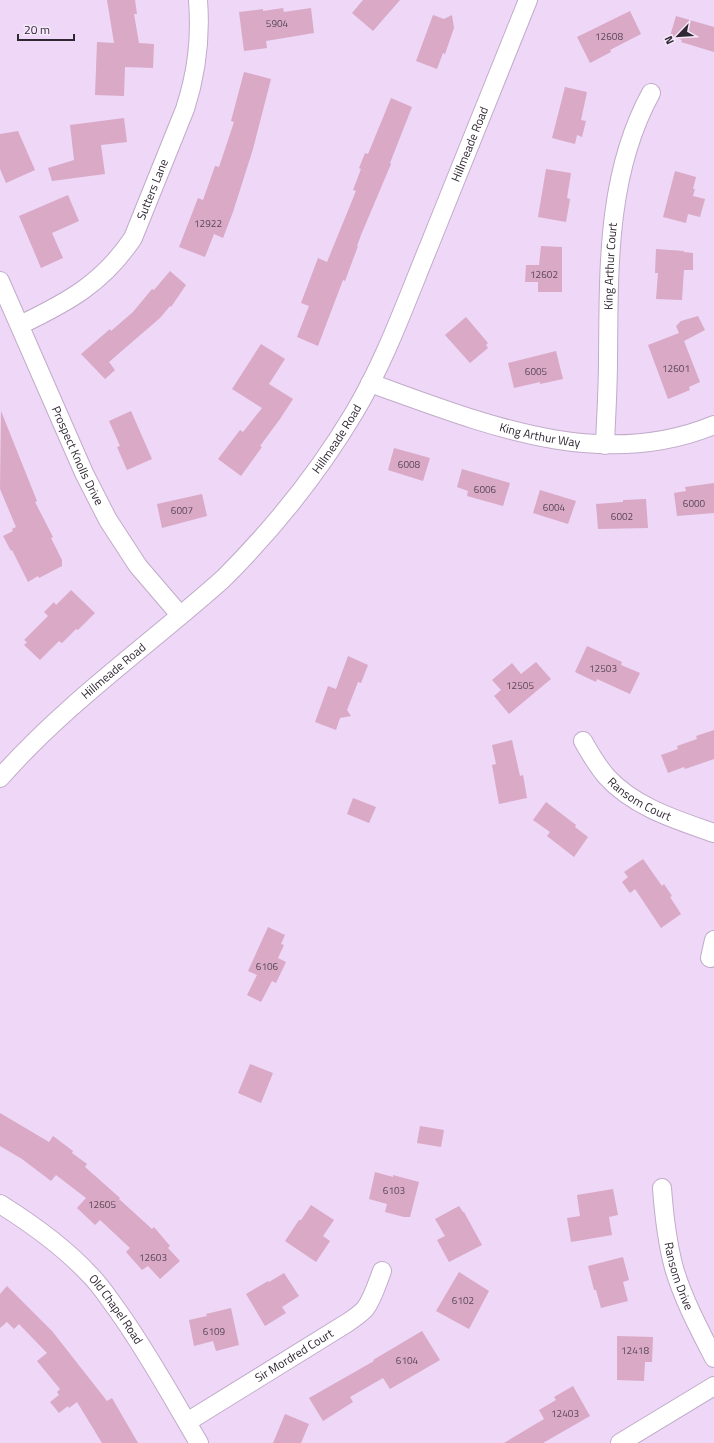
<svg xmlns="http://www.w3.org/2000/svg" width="714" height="1443" viewBox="0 0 714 1443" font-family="'Titillium Web',sans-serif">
  <rect width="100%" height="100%" fill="#eed7f7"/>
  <g fill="#d9a9c6">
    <path d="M107 0H135L137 14H134L139 43 154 44 153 68 125 67 124 96 95 95 97 42 114 43Z"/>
    <path d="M363 0H400L373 31 352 13Z"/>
    <path d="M283 8 284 12 311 8 314 33 266 41 267 48 244 51 239 12 263 9V11Z"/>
    <path d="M630 11 641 34 610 50 611 52 590 63 577 37Z"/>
    <path d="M433 15 444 19 452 15 454 28 445 54 443 53 437 69 416 61Z"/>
    <path d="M676 16 714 27V52L681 42 682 40 670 36Z"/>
    <path d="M244 72 271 79 253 149 233 212 223 238 214 234 205 257 179 247 198 198 203 200 215 166 219 167 234 122 231 121Z"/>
    <path d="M565 87 587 92 581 120 586 121 582 137 577 135 575 144 552 138Z"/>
    <path d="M391 98 412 107 390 163 391 164 361 235 357 246H358L345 281 343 280 318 346 297 337 309 306 301 303 318 258 327 262 356 191 353 190 361 169 359 168 365 153 368 154Z"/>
    <path d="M124 118 127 142 101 145 105 174 52 181 48 168 74 160 70 125Z"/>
    <path d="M18 131 35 170 6 183 0 169V134Z"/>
    <path d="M546 169 571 173 567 198 570 199 566 222 538 217Z"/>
    <path d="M675 171 696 177 693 189H695L693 196 705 199 700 217 688 214 686 223 663 217Z"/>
    <path d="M68 195 79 221 52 233 63 258 41 268 19 216Z"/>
    <path d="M541 246 562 247V292H538V282H525L526 265H539Z"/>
    <path d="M656 249 684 251V252L693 253V270H684L682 300 656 299 658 273H655Z"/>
    <path d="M170 271 186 285 171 307 170 306 160 318 109 362 115 370 105 379 81 354 110 329 111 331 133 312 152 289 154 290Z"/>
    <path d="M698 316 705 330 684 341 700 382 689 387 690 390 668 399 648 345 679 333 676 326 681 321Z"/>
    <path d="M466 317 488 343 486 345 488 348 470 363 445 335Z"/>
    <path d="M261 344 285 359 269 384 293 399 280 419 260 446 262 447 241 476 218 459 240 430 243 432 262 408 232 389Z"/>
    <path d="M556 351 563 379 540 384V382L514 388 508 363Z"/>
    <path d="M1 411 37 501 35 502 53 537 51 538 62 560V566L39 578 38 576 28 582 12 550 11 551 3 536 13 531 12 529 16 527 0 489Z"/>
    <path d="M131 411 152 459 127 470 117 447 120 446 109 421Z"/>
    <path d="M394 448 430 458 423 481 388 470Z"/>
    <path d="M462 469 510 483 503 506 467 496 468 491 457 487Z"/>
    <path d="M714 483V513L677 516 674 493 686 491 685 487Z"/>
    <path d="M540 490 576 501 568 524 533 513Z"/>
    <path d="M202 494 207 516 162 528 157 504Z"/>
    <path d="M646 499 648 528 598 529 596 504 623 502V500Z"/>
    <path d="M71 590 95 613 78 630 76 629 62 643 59 641 40 660 24 645 27 642 24 640 48 616 44 612 54 602 56 605Z"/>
    <path d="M587 646 622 662 621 665 640 673 630 694 597 679 596 682 575 672Z"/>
    <path d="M348 656 368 665 361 683 358 682 347 710 351 716 340 718 336 730 315 722 328 686 336 689Z"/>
    <path d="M536 662 551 679 509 714 494 696 501 690 492 680 512 663 521 674Z"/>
    <path d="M714 730V759L685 769 684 767 668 773 661 755 678 749 677 746 697 739 696 736Z"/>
    <path d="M512 740 520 776 523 775 527 798 499 804 492 765 496 764 492 745Z"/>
    <path d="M353 798 376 807 369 823 347 814Z"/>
    <path d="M546 802 576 825 575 827 588 837 574 857 547 836 550 832 533 820Z"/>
    <path d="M643 859 662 886 664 884 672 896 670 897 681 914 661 928 635 889 630 893 622 882 628 877 624 872Z"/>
    <path d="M268 927 285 935 281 944 284 945 278 958 286 962 276 983 272 981 261 1002 247 995 257 975 248 971Z"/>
    <path d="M250 1064 273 1073 261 1103 238 1093Z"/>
    <path d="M0 1113 49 1142 53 1136 73 1151 72 1153 87 1164 85 1167 120 1198 119 1199 152 1229 154 1227 170 1246 168 1248 180 1261 160 1279 148 1266 142 1270 126 1252 130 1248 100 1220 95 1225 77 1208 86 1198 56 1175 51 1181 22 1159 0 1146Z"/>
    <path d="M420 1126 444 1130 441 1147 417 1143Z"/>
    <path d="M375 1172 393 1177V1175L419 1182 410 1217H404L385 1212 387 1204 369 1199Z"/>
    <path d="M613 1189 618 1215 609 1217 612 1235 571 1242 567 1218 580 1216 577 1195Z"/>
    <path d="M311 1205 334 1220 323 1236 330 1241 316 1262 285 1241 299 1220H301Z"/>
    <path d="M459 1206 463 1212H464L482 1245 449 1262 437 1240 445 1236 435 1219Z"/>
    <path d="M623 1257 629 1280 623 1282 628 1301 601 1308 596 1290H594L588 1266Z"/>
    <path d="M459 1272 489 1291 469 1329 436 1311Z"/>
    <path d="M284 1273 299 1296 282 1307 286 1313 265 1326 246 1294 268 1281 269 1282Z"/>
    <path d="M7 1286 52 1331 107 1401 112 1398 138 1443H102L77 1402 69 1408 68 1406 59 1413 50 1402 59 1395 57 1392 60 1389 37 1361 47 1353 19 1324 14 1329 7 1322 0 1328V1294Z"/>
    <path d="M231 1308 239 1345 216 1351 213 1341 194 1346 189 1320 207 1316 206 1314Z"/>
    <path d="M422 1331 440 1360 390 1389 383 1378 350 1397 353 1402 323 1421 309 1398 374 1361 373 1360Z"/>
    <path d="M617 1336 653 1337 652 1362H645L644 1381 617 1380Z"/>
    <path d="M573 1386 590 1416 543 1443H504L544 1419 539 1410 556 1400 554 1397Z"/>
    <path d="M285 1414 309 1424 301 1443H273Z"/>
  </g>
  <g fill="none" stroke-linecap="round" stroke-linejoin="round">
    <defs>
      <g id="minor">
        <path id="s1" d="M0 281 84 473 108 520 138 566 180 615"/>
        <path id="s2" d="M20 325C68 302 103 283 133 238L185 109C197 72 201 39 198 0"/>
        <path id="s3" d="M370 383C480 422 598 473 714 425"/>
        <path id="s4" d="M605 445C606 417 608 389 608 360 609 270 606 175 651 93"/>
        <path id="s5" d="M583 741C590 753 597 766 607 777 634 807 677 820 714 833"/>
        <path id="s6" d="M0 778C66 703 149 645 223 579 274 528 317 475 354 413 385 361 406 302 429 246 462 164 495 82 528 0"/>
        <path d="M710 958 714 940"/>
        <path id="s7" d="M662 1188C664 1215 667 1242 674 1268 683 1299 699 1329 714 1358"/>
        <path id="s8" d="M0 1204C32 1224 64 1247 90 1275 101 1286 109 1299 118 1311 148 1353 173 1399 199 1443"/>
        <path id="s9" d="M187 1422 347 1323C353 1319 360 1314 365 1309 373 1298 377 1284 382 1271"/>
        <path d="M620 1443 714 1386"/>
      </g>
    </defs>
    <use href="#minor" stroke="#c1abc9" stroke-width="20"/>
    <use href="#minor" stroke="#fff" stroke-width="18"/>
  </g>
  <g text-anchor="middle" stroke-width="4" stroke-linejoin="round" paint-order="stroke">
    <g font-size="10" fill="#5a4857">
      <text x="277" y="27">5904</text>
      <text x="609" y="40">12608</text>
      <text x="208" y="227">12922</text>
      <text x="544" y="278">12602</text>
      <text x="676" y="372">12601</text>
      <text x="536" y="375">6005</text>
      <text x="409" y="468">6008</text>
      <text x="485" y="493">6006</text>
      <text x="694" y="507">6000</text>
      <text x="554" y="511">6004</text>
      <text x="182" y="514">6007</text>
      <text x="622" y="520">6002</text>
      <text x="603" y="672">12503</text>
      <text x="520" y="689">12505</text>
      <text x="267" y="970">6106</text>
      <text x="394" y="1194">6103</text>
      <text x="102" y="1208">12605</text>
      <text x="153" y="1261">12603</text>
      <text x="463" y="1304">6102</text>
      <text x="214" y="1335">6109</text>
      <text x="635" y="1354">12418</text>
      <text x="407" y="1364">6104</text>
      <text x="565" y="1417">12403</text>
    </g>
    <g font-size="12" fill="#2f2732" stroke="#f6e8fb">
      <text dy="4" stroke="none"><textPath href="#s6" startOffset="804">Hillmeade Road</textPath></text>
      <text dy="4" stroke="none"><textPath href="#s2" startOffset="197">Sutters Lane</textPath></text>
      <text dy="4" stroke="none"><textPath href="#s4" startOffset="179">King Arthur Court</textPath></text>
      <text dy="4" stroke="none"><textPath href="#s3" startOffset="178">King Arthur Way</textPath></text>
      <text dy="4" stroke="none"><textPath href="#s6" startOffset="480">Hillmeade Road</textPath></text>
      <text dy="4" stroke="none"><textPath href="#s1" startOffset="191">Prospect Knolls Drive</textPath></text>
      <text dy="4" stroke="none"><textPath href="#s6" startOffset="156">Hillmeade Road</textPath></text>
      <text dy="4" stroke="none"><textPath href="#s5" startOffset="83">Ransom Court</textPath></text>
      <text dy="4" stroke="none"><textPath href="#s7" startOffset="90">Ransom Drive</textPath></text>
      <text dy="4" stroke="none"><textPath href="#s8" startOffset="158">Old Chapel Road</textPath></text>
      <text dy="4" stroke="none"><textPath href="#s9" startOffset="126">Sir Mordred Court</textPath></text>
    </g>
  </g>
  <g transform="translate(678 36) rotate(245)" stroke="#f6e8fb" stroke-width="3" paint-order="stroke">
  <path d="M0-3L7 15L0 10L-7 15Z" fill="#2f2732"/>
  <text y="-6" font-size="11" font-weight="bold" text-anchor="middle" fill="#2f2732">N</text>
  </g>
  <path d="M18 34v6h56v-6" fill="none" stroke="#2f2732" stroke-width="2"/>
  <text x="24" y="34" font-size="12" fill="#2f2732" stroke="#f6e8fb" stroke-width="3" paint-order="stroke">20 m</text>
</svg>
